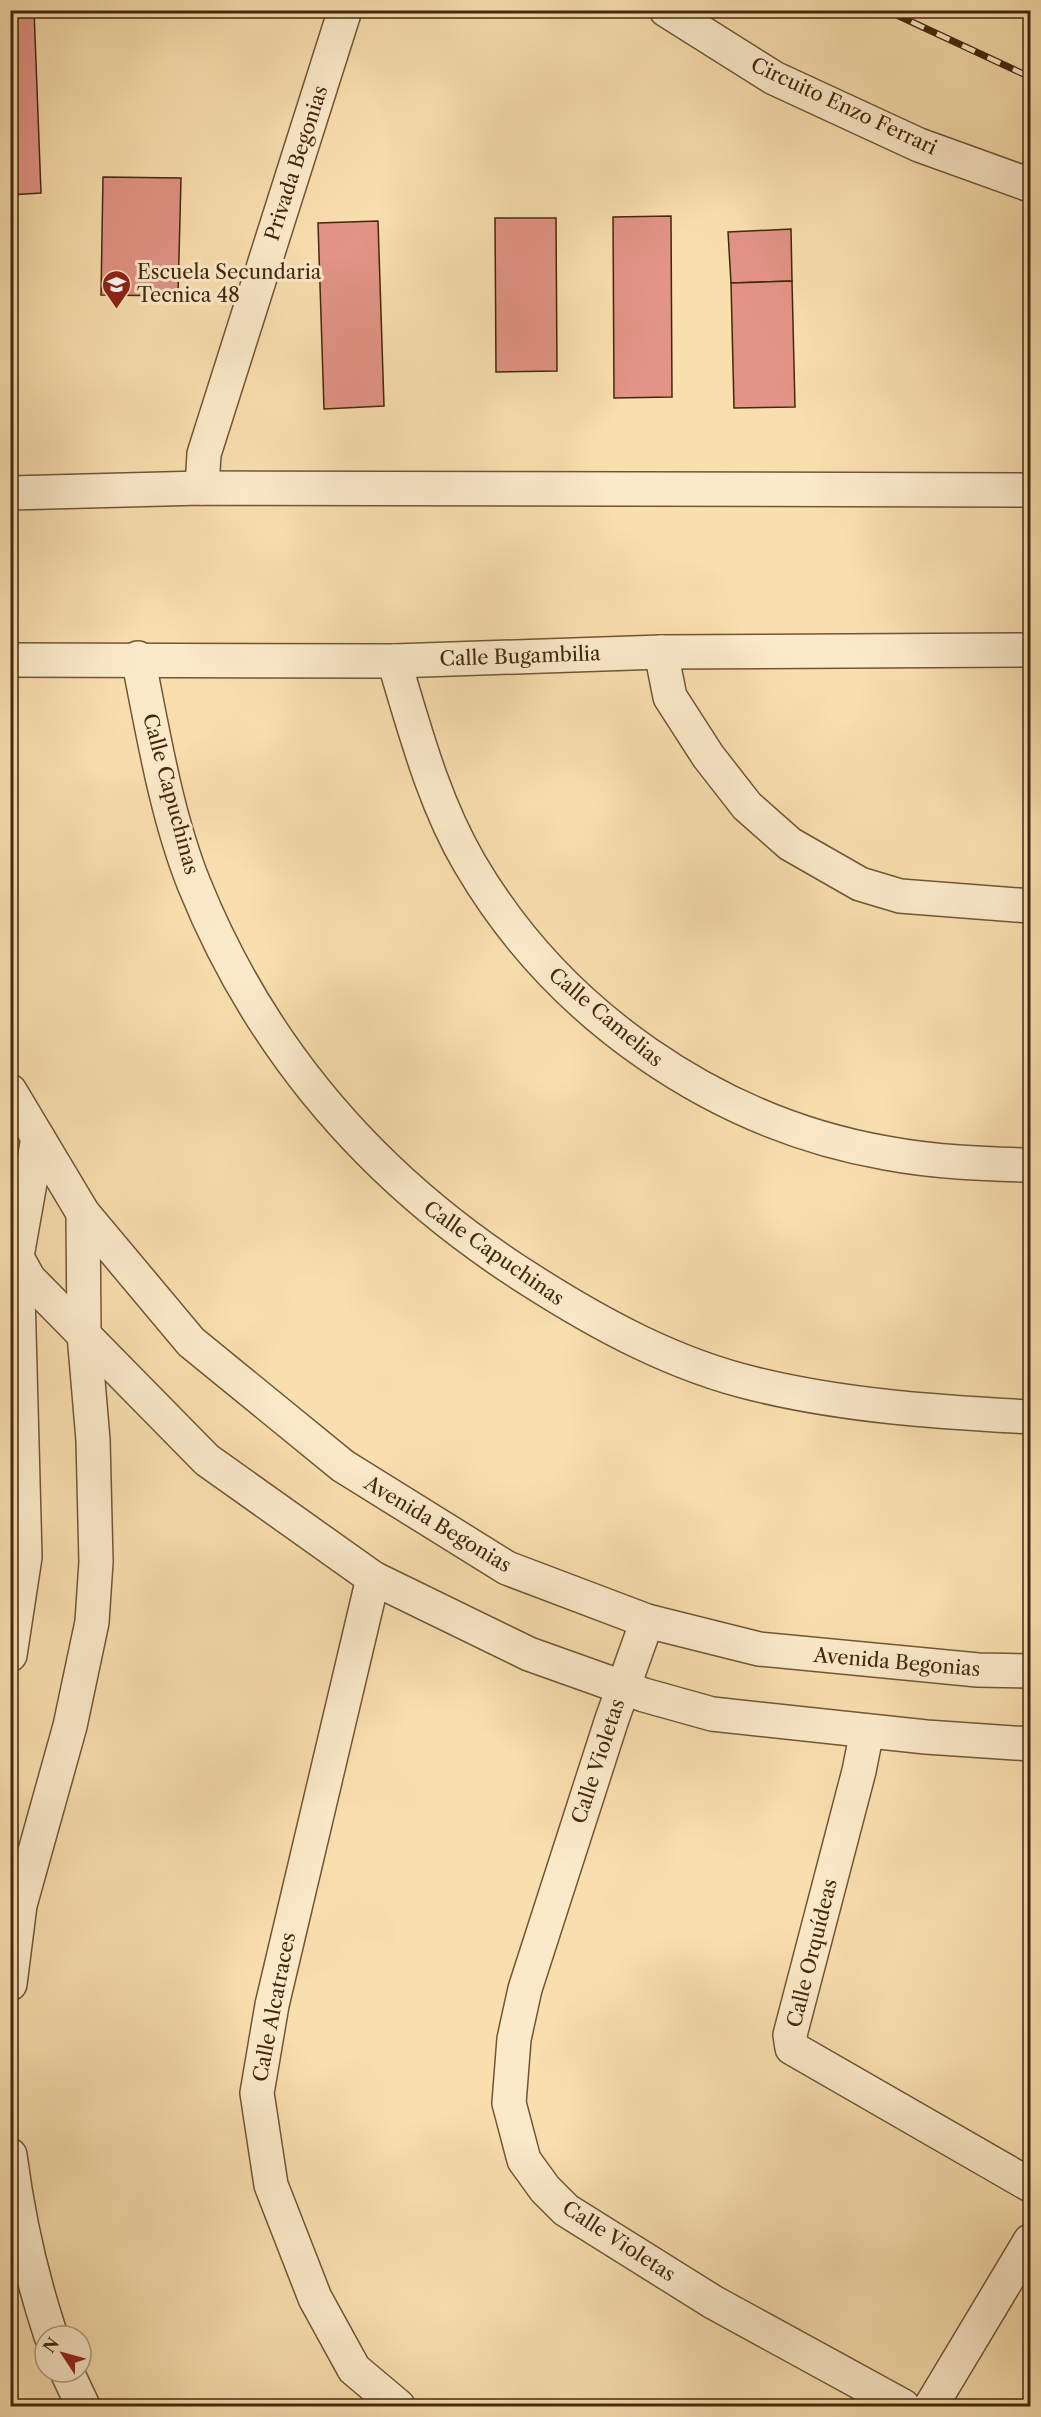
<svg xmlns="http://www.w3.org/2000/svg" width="1041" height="2417" viewBox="0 0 1041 2417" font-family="'Libre Caslon Text',serif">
  <rect width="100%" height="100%" fill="#f9deae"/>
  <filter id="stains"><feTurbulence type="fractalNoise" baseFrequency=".00333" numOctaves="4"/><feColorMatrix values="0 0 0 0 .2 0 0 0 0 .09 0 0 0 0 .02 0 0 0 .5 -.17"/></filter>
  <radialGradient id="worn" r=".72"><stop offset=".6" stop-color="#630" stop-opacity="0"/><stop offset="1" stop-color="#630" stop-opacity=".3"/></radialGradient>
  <g fill="#e29486" stroke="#44280d" stroke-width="1.5">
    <path d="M10 10H34L41 193 10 195Z"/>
    <path d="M103 177 181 178 178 296 101 295Z"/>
    <path d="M671 216 672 397 614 398 613 217Z"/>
    <path d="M495 218H556L557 371 496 372Z"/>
    <path d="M378 221 384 406 324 409 318 223Z"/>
    <path d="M791 229 792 281 731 283 728 232Z"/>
    <path d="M792 281 795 407 734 408 731 283Z"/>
  </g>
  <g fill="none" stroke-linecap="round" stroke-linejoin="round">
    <defs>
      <g id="minor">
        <path d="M666 10 774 78 919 145 1030 185"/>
        <path d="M202 488 204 454 345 10"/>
        <path d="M10 493 202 488 1030 490"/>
        <path d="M661 652 670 697 708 756 747 806 790 844 860 884 900 896 1030 906"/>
        <path d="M138 658C153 732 166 814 194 884 263 1055 378 1184 532 1281 601 1325 675 1365 755 1384 845 1406 938 1412 1030 1417"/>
        <path d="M10 660 394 661 661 652 1030 650"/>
        <path d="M394 661C415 730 433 801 470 864 558 1014 715 1123 886 1153 934 1162 982 1164 1030 1165"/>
        <path d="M10 1091 83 1213 191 1342 343 1466 507 1568 647 1621 759 1649 978 1670 1030 1671"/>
        <path d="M10 1245 29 1279 207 1460 373 1578 529 1654 644 1695 712 1714 926 1737 1030 1744"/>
        <path d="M373 1578 272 2005 257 2093 271 2185 315 2298 354 2369 398 2406"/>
        <path d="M647 1621 612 1719 525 1989 514 2039 509 2103 524 2160 545 2189 566 2210 713 2302 903 2406"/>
        <path d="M10 1655 25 1557 17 1256 38 1138"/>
        <path d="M867 1731 859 1771 790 2035 792 2048 1030 2185"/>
        <path d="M10 1984 20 1905 70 1726 92 1622 96 1562 93 1440 84 1334 83 1213"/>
        <path d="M10 2155C18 2217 31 2276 51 2336"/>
        <path d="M67 2372 83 2406"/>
        <path d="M931 2406 1030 2241"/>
      </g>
    </defs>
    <use href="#minor" stroke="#715635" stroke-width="36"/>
    <use href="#minor" stroke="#fbeaca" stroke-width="33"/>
    <defs>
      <path id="rail" d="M886 10 1030 77"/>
    </defs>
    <use href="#rail" stroke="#44280d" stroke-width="7"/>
    <use href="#rail" stroke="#fbeaca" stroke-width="4.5" stroke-dasharray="14" stroke-linecap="butt"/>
  </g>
  <defs>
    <symbol id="school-pin" viewBox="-11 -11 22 30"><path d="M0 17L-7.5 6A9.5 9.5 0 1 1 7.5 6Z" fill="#8f2418" stroke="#fbeaca"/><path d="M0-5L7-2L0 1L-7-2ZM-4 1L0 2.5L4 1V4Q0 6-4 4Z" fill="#fff"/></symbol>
  </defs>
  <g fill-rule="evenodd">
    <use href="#school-pin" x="100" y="268" width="33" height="45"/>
  </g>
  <g text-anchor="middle" stroke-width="6" stroke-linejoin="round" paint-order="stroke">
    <g font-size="20" fill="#44280d" stroke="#fbeaca">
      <text transform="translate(844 106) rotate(25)" y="7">Circuito Enzo Ferrari</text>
      <text transform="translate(296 163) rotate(-72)" y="7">Privada Begonias</text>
      <text transform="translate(520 656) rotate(-2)" y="7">Calle Bugambilia</text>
      <text transform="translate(171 794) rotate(75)" y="7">Calle Capuchinas</text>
      <text transform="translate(606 1017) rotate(40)" y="7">Calle Camelias</text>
      <text transform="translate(494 1253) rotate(35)" y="7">Calle Capuchinas</text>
      <text transform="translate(438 1524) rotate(31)" y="7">Avenida Begonias</text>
      <text transform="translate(897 1662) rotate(5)" y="7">Avenida Begonias</text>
      <text transform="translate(598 1761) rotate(-72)" y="7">Calle Violetas</text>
      <text transform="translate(812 1953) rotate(-76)" y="7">Calle Orquídeas</text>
      <text transform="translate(274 2007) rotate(-79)" y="7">Calle Alcatraces</text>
      <text transform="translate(619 2241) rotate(33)" y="7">Calle Violetas</text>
    </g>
    <g font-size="20" fill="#44280d" stroke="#fbeaca" text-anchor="start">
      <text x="137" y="279">Escuela Secundaria<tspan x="137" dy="23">Tecnica 48</tspan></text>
    </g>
  </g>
  <rect width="1041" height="2417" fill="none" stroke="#f9deae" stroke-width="36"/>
  <rect x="12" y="12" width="1017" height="2393" fill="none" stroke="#44280d" stroke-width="3"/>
  <rect x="18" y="18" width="1005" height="2381" fill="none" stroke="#44280d" stroke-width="1.5"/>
  <g transform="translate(63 2354) rotate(306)"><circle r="28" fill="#fbeaca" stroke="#b29c7e" stroke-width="1.5"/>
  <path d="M0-4.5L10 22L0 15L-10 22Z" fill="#8f2418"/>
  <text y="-9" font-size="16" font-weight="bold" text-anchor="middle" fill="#44280d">N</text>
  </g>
  <rect width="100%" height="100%" filter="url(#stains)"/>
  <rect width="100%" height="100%" fill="url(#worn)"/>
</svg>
